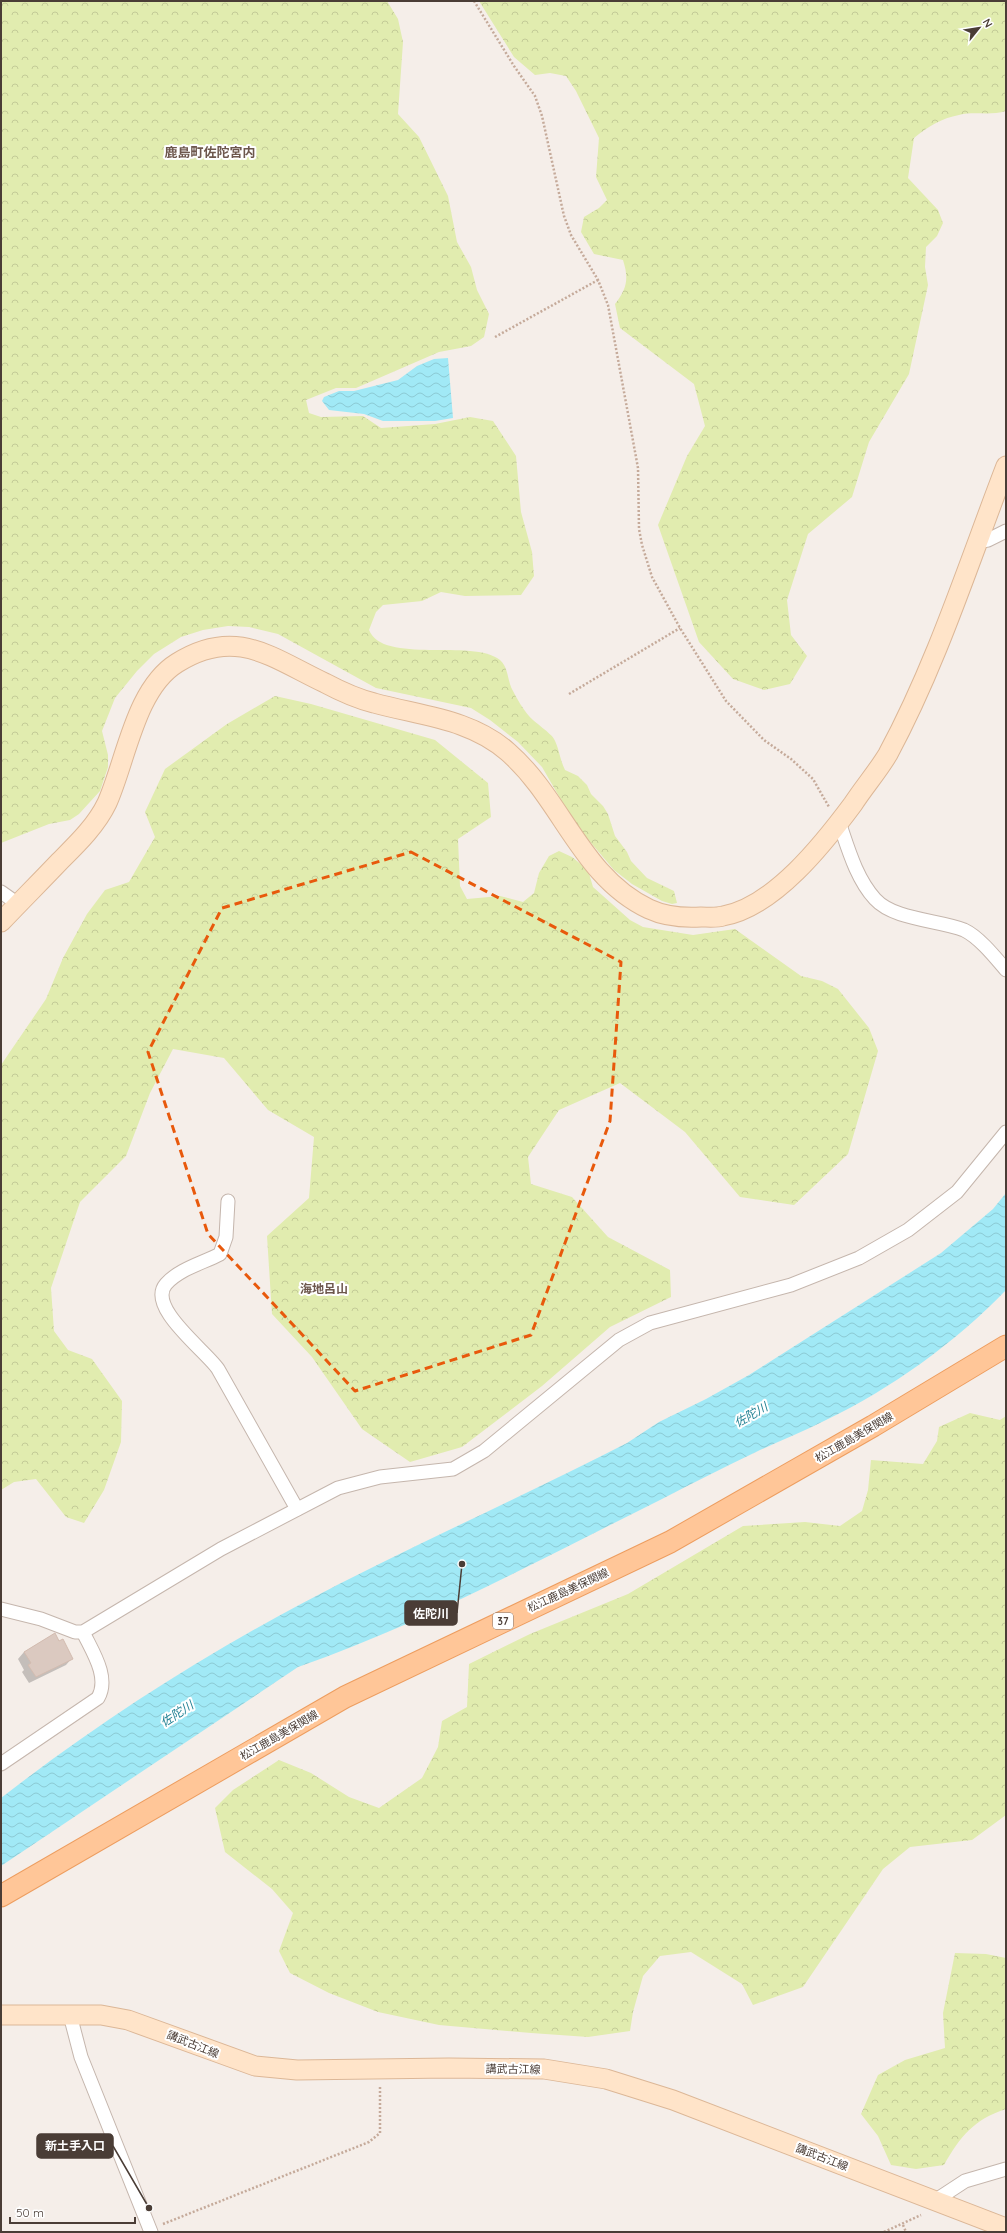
<svg xmlns="http://www.w3.org/2000/svg" width="1007" height="2233" viewBox="0 0 1007 2233" font-family="Quicksand,'Noto Sans JP',sans-serif">
  <defs>
    <pattern id="forest-crowns" width="20" height="18" patternUnits="userSpaceOnUse"><rect width="20" height="18" fill="#e1ecaf"/><path d="M2 6a3 3 0 1 1 6 0M12 15a3 3 0 1 1 6 0" fill="none" stroke="#c3cb97"/></pattern>
    <pattern id="water-waves" width="16" height="10" patternUnits="userSpaceOnUse"><rect width="16" height="10" fill="#a1e9f6"/><path d="M0 5q4-4 8 0t8 0" fill="none" stroke="#8cc9d4"/></pattern>
  </defs>
  <rect width="100%" height="100%" fill="#f5eee9"/>
  <g fill="url(#forest-crowns)">
    <path d="M1 1H387L398 19 403 42 398 114 419 137 448 196 457 242 471 267 477 290 489 314 484 337 471 346 439 352 356 388H336L306 400 309 413 321 417 363 416 381 428 435 424 470 417 493 421 516 456 521 512 532 552 534 576 521 595 465 596 441 592 422 601 383 605 376 612 369 630C383 665 473 638 500 660 509 668 507 681 513 691 517 699 523 709 529 716 534 722 552 734 554 739 559 748 560 760 565 770L578 776 587 785 591 794 603 806 608 814 615 836 627 852 631 861 647 878 674 891 677 903 672 904 662 901 632 884 614 870 569 817 564 805 542 767 518 742 490 720 471 708 376 688 278 634 249 627 228 626 203 630 181 637 154 654 137 671 115 698 102 731 108 755V767L100 791 79 814 70 820 49 824 1 843Z"/>
    <path d="M479 1H1006V111C990 116 974 111 959 115 942 118 927 127 914 138L908 178 938 210 943 223 937 236 926 247 925 267 928 285 909 374 869 442 852 497 808 534 787 600 791 635 807 656 790 684 764 690 733 679 699 642 658 525 687 456 705 426 694 384 620 328 615 304C627 288 629 279 623 260L594 254 581 232 584 217 599 208 607 200 596 177 599 138 576 91 566 76 550 73 535 75 514 57Z"/>
    <path d="M275 696 311 704 435 740 488 783 491 817 458 839 460 886 467 899 500 896 523 902 534 893 539 873 549 856 559 851 572 857 588 870 593 887 630 920 643 927 693 935 735 929 801 976 822 981 838 989 869 1028 878 1051 848 1154 794 1205 740 1197 685 1132 620 1083 559 1110 528 1157 531 1184 572 1197 608 1237 670 1270 671 1297 610 1327 542 1386 462 1447 410 1462 362 1429 312 1357 272 1314 267 1236 309 1198 314 1137 268 1110 224 1058 173 1049 150 1093 126 1156 80 1202 51 1288 54 1331 68 1350 92 1359 122 1401 121 1442 104 1490 84 1523 66 1517 36 1479 14 1482 1 1490V1065L46 999 63 958 87 914 105 890 129 882 155 837 145 812 165 769 227 724Z"/>
    <path d="M970 1413 1000 1420 1006 1416V1815L972 1840 910 1847 883 1869 803 1987 753 2005 742 1984 691 1952 660 1956 643 1976 633 2012 630 2031 588 2037 531 2033 439 2025 378 2012 329 1993 290 1973 279 1951 293 1913 272 1889 225 1852 215 1808 233 1790 279 1760 311 1773 349 1797 379 1808 422 1778 438 1747 442 1721 467 1707 469 1664 530 1634 628 1594 743 1526 805 1522 840 1526 862 1511 868 1490 871 1460 923 1464 937 1441 939 1427Z"/>
    <path d="M955 1953 986 1954 1006 1958V2109C974 2119 960 2137 944 2165L916 2169 891 2165 878 2136 861 2114 878 2075 905 2060 945 2048 943 2013Z"/>
  </g>
  <g fill="url(#water-waves)">
    <path d="M448 358 453 418 435 421H383L364 414 329 410 322 401 324 397 339 391H354L398 380 417 366 434 359Z"/>
    <path d="M1006 1193V1290C956 1342 891 1389 826 1420 803 1432 779 1441 756 1452 724 1467 693 1483 662 1499 543 1558 424 1623 298 1667L1 1866V1798C95 1725 194 1661 299 1605 406 1548 518 1499 627 1443L659 1422 706 1399 749 1375 941 1253 993 1209Z"/>
  </g>
  <path fill="#0003" d="M54 1634 72 1658 66 1665 29 1683 22 1672 24 1670 18 1659 24 1652Z"/>
  <path fill="#dbc9c0" stroke="#d3bcb0" d="M55 1633 59 1641 63 1639 73 1659 36 1677 28 1665 31 1663 24 1652Z"/>
  <g fill="none" stroke-linecap="round" stroke-linejoin="round">
    <defs>
      <g id="street">
        <path d="M976 542 988 540 1006 531"/>
        <path d="M839 822C848 848 856 878 875 899 894 920 939 920 964 930 979 937 995 957 1006 970"/>
        <path d="M1 892 18 904"/>
        <path d="M228 1201 226 1237 220 1254C203 1263 179 1269 166 1284 146 1307 206 1351 218 1369L297 1509"/>
        <path d="M1 1609 41 1619 75 1632H83L221 1549 338 1488 380 1477 453 1469 484 1451 619 1340 650 1323 791 1285 859 1258 908 1230 957 1192 1006 1132"/>
        <path d="M1 1764 98 1698C110 1677 92 1651 83 1632"/>
        <path d="M70 2015 81 2057 151 2232"/>
        <path d="M936 2200 965 2181 1006 2169"/>
      </g>
      <g id="secondary">
        <path d="M1 922C20 902 40 882 59 862 76 845 96 826 107 803 126 761 135 689 177 663 236 626 272 658 325 683 340 691 358 699 374 703 421 716 471 719 508 752 562 799 581 877 649 909 664 916 684 918 701 917 708 917 716 918 723 916 774 907 824 843 853 804 864 787 878 771 888 754 937 663 969 562 1006 466"/>
        <path d="M1 2015H101L128 2020 255 2066 297 2070 449 2068 544 2069 606 2079 673 2100 1006 2228"/>
      </g>
      <path id="primary" d="M1 1896 345 1697 670 1542 873 1426 1006 1346"/>
    </defs>
    <use href="#street" stroke="#c5b6ad" stroke-width="15"/>
    <use href="#secondary" stroke="#dcb797" stroke-width="21"/>
    <use href="#primary" stroke="#ed9d5f" stroke-width="23"/>
    <g stroke="#c5aa9a" stroke-width="2.5" stroke-dasharray="2 2" stroke-linecap="butt">
      <path d="M474 1 514 66 535 96 542 116 564 216 571 235 598 280 608 305 638 468 639 529 642 545 652 577 680 628 726 701 764 740 791 759 813 779 829 807"/>
      <path d="M495 337 598 280"/>
      <path d="M569 694 680 628"/>
      <path d="M163 2224 369 2142 380 2133V2086"/>
      <path d="M903 2225 906 2232"/>
      <path d="M884 2232 921 2215"/>
    </g>
    <use href="#street" stroke="#fff" stroke-width="13"/>
    <use href="#secondary" stroke="#ffe4c9" stroke-width="19"/>
    <use href="#primary" stroke="#ffc698" stroke-width="21"/>
  </g>
  <path fill="none" stroke="#e8590c" stroke-width="3" stroke-dasharray="8 5" stroke-linejoin="round" d="M411 852 621 962 610 1121 531 1335 355 1391 208 1234 148 1052 222 908Z"/>
  <g text-anchor="middle" stroke-width="4" stroke-linejoin="round" paint-order="stroke">
    <rect fill="#fff" stroke="#807772" stroke-width="1" x="493" y="1613" width="20" height="16" rx="3"/>
    <g font-size="10" font-weight="bold" fill="#4a3d36">
      <text x="503" y="1625">37</text>
    </g>
    <g font-size="11" fill="#4a3d36" stroke="#fff">
      <text transform="translate(854 1437) rotate(-30)" y="4">松江鹿島美保関線</text>
      <text transform="translate(568 1590) rotate(-25)" y="4">松江鹿島美保関線</text>
      <text transform="translate(279 1735) rotate(-30)" y="4">松江鹿島美保関線</text>
      <text transform="translate(193 2044) rotate(22)" y="4">講武古江線</text>
      <text transform="translate(513 2069) rotate(1)" y="4">講武古江線</text>
      <text transform="translate(822 2157) rotate(21)" y="4">講武古江線</text>
    </g>
    <g font-size="12" font-weight="bold" fill="#6d574d" stroke="#fff">
      <text x="324" y="1293">海地呂山</text>
    </g>
    <g font-size="12" font-style="italic" fill="#218193" stroke="#fff">
      <text transform="translate(751 1415) rotate(-30)" y="4">佐陀川</text>
      <text transform="translate(177 1714) rotate(-33)" y="4">佐陀川</text>
    </g>
    <g font-size="13" font-weight="bold" fill="#6d574d" stroke="#fff">
      <text x="210" y="157">鹿島町佐陀宮内</text>
    </g>
  </g>
  <path fill="none" stroke="#4a3d36" stroke-width="1.5" d="M462 1564L457 1613M149 2208L113 2146"/>
  <g fill="#4a3d36" stroke="#fff" stroke-width="1.5">
    <circle cx="462" cy="1564" r="4"/>
    <circle cx="149" cy="2208" r="4"/>
  </g>
  <g fill="#4a3d36" stroke="#4a3d36" stroke-width="1.5">
    <rect x="405" y="1601" width="52" height="24" rx="4"/>
    <rect x="37" y="2134" width="76" height="24" rx="4"/>
  </g>
  <g font-size="12" text-anchor="middle" font-weight="bold" fill="#fff">
    <text x="431" y="1618">佐陀川</text>
    <text x="75" y="2150">新土手入口</text>
  </g>
  <rect width="1007" height="2233" fill="none" stroke="#4a3d36" stroke-width="4"/>
  <g transform="translate(979 28) rotate(60)" stroke="#ffffff" stroke-width="3" paint-order="stroke">
  <path d="M0-3L7 15L0 10L-7 15Z" fill="#4a3d36"/>
  <text y="-6" font-size="11" font-weight="bold" text-anchor="middle" fill="#4a3d36">N</text>
  </g>
  <path d="M10 2217v6h125v-6" fill="none" stroke="#4a3d36" stroke-width="2"/>
  <text x="16" y="2217" font-size="12" fill="#4a3d36" stroke="#ffffff" stroke-width="3" paint-order="stroke">50 m</text>
</svg>
